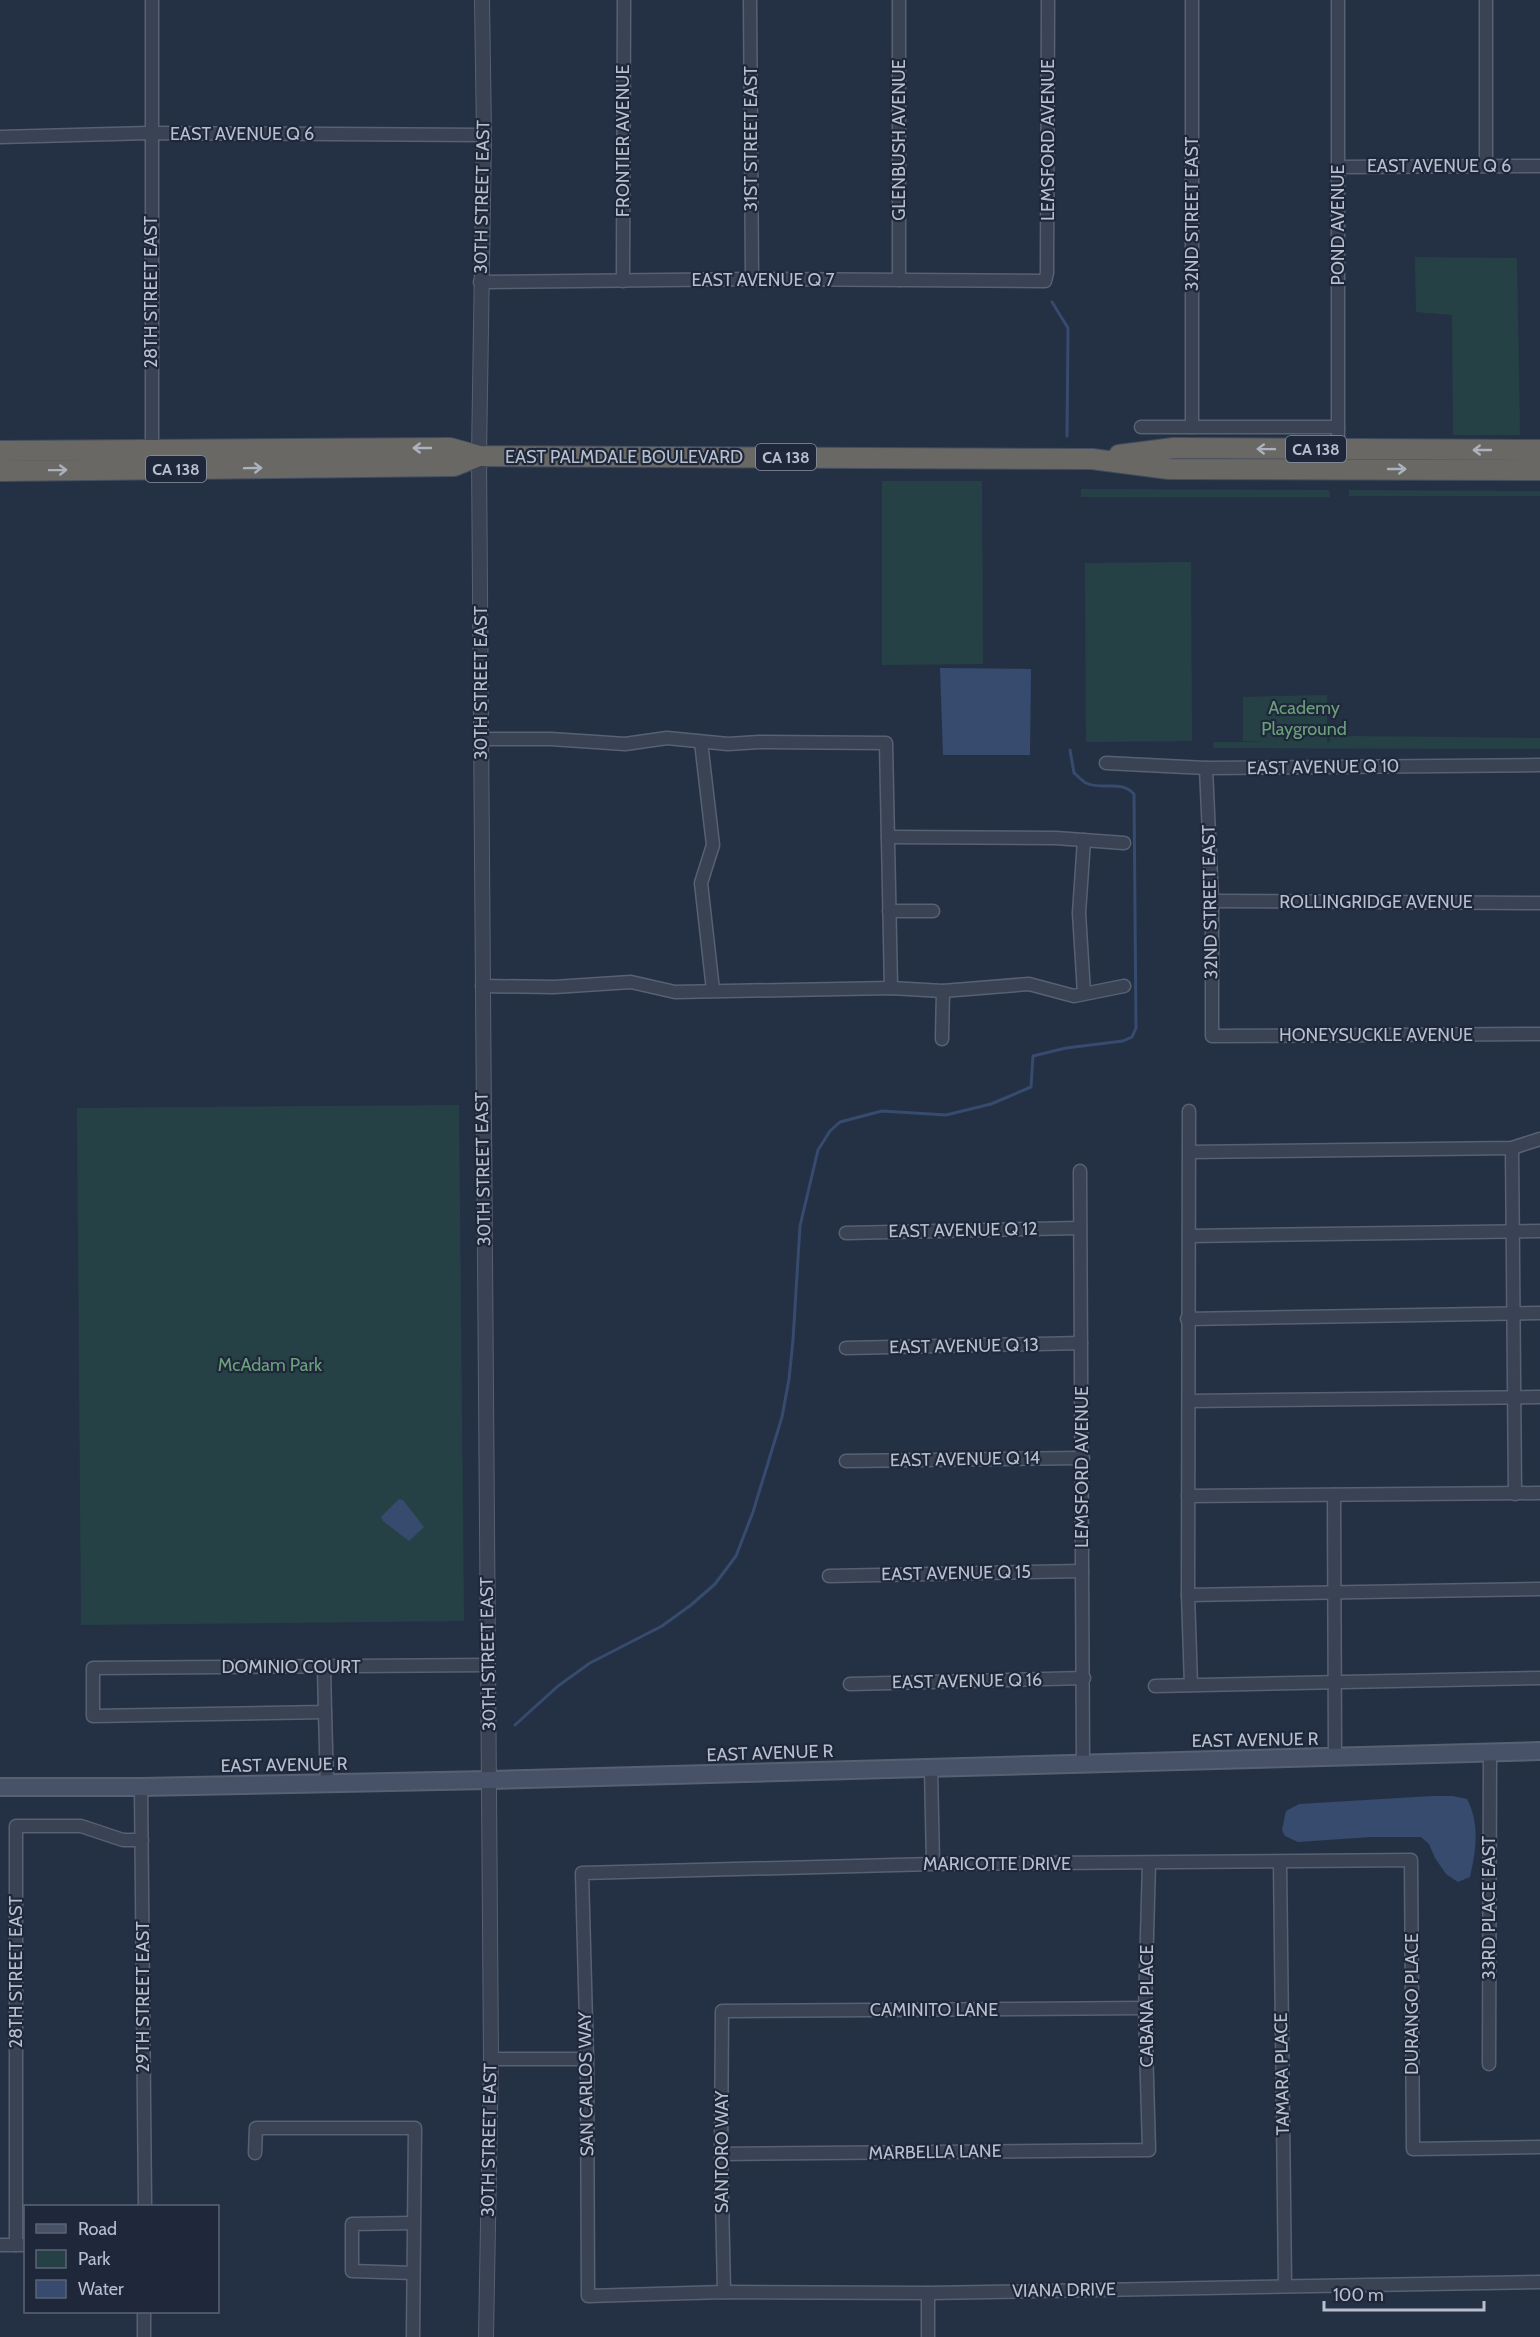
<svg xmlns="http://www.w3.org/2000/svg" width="1540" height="2337" viewBox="0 0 1540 2337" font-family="Cabin,sans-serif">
  <rect width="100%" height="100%" fill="#243145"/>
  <g fill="#264146">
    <path d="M1415 257 1517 258 1520 435H1453L1452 315 1416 312Z"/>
    <path d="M882 481H982L983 664 882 665Z"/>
    <path d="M1081 489 1329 490 1330 497H1081Z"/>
    <path d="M1349 490 1540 491V496H1349Z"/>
    <path d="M1191 562 1192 741 1086 742 1085 563Z"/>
    <path d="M1327 695V742H1330L1329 728 1340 727 1348 736 1540 738V749L1214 748 1213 744 1215 742H1271L1243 741V697Z"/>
    <path d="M459 1105 464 1621 81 1625 77 1108Z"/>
  </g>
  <g fill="#364b6e">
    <path d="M940 668 1031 669 1030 755H943Z"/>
    <path d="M399 1499 403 1500 424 1527 409 1541 383 1521 381 1517Z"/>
    <path d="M1432 1796H1453L1467 1799C1480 1823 1476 1851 1470 1877L1458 1882 1446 1874 1435 1858 1429 1844 1421 1837H1371L1298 1842 1285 1836 1282 1830 1286 1811 1299 1804Z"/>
  </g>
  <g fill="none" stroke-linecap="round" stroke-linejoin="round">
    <g stroke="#364b6e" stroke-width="3">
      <path d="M1052 302 1068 328 1067 436"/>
      <path d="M515 1725 558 1686 590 1663 662 1626 691 1605 715 1584 736 1556 753 1512 782 1417 789 1379 793 1340 800 1226 818 1150 830 1131 840 1122 882 1111 946 1115 991 1104 1031 1087 1033 1056 1066 1048 1123 1041 1132 1037 1136 1028 1134 794C1120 779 1103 791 1086 783 1082 781 1078 776 1074 773L1070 750"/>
    </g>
    <defs>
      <g id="minor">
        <path d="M750 0 752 279"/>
        <path d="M899 0V280"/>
        <path d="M0 137 150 133 484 135"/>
        <path d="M1486 166V0"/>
        <path d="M1338 167 1540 166"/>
        <path d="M623 281 624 0"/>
        <path d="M480 282 752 279 1045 281 1047 273 1048 0"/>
        <path d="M1141 427H1338"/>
        <path d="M1192 427V0"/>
        <path d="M1338 449V0"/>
        <path d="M152 450V0"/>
        <path d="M482 739H551L625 744 667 738 728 744 759 742 886 743 891 988"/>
        <path d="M701 742 713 845 701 883 713 990"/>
        <path d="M1106 763 1206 768 1540 765"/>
        <path d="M1206 768 1212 901V1036L1540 1034"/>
        <path d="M888 837 1056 838 1124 843"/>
        <path d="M1084 840 1079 913 1084 993"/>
        <path d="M1212 901 1540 903"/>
        <path d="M889 911H933"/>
        <path d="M482 986 554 987 631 982 675 992 891 988 943 991 1029 984 1074 996 1124 986"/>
        <path d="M942 1039 943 991"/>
        <path d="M1189 1111 1188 1595 1191 1685"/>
        <path d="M1512 1148 1515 1494"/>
        <path d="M1189 1152 1512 1148 1540 1139"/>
        <path d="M1080 1171 1083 1763"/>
        <path d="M846 1233 1080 1228"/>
        <path d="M1189 1236 1540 1231"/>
        <path d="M1187 1319 1540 1313"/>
        <path d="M846 1348 1081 1343"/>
        <path d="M1189 1401 1540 1397"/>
        <path d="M846 1461 1083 1458"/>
        <path d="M1334 1495 1335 1757"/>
        <path d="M1188 1496 1540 1493"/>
        <path d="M829 1576 1082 1571"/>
        <path d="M1188 1595 1540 1589"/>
        <path d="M324 1667 325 1712 93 1716V1668L488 1665"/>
        <path d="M850 1684 1084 1678"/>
        <path d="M1155 1686 1540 1678"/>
        <path d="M325 1712 327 1784"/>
        <path d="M931 1768 933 1864"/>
        <path d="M141 1787 145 2206"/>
        <path d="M1280 1862 1285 2286"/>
        <path d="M491 2059H587"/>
        <path d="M1489 2064 1490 1752"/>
        <path d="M1540 2147 1413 2149 1411 1860 933 1864 582 1873 587 2059 588 2296 724 2292 928 2293 1540 2282"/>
        <path d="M255 2153 256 2128H415L413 2337"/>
        <path d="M721 2154 1149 2150 1145 2008 1149 1863"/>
        <path d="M0 2245H26"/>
        <path d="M16 2245V1826H81L123 1840H142"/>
        <path d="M413 2273 352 2271V2224L413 2223"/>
        <path d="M724 2292 721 2154 722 2011 1145 2008"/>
        <path d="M144 2337V2312"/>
        <path d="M928 2337V2293"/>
      </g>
      <path id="tertiary" d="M482 0 484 135 479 456 491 2059 486 2337"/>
      <path id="secondary" d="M0 1787H141L489 1780 1540 1751"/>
      <g id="trunk">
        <path d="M0 451 450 448 479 456 1092 459 1169 469 1540 470"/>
        <path d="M1119 455 1174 448 1540 450"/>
        <path d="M0 471 454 466 479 456"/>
      </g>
    </defs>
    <use href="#minor" stroke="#586172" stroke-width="15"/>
    <use href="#tertiary" stroke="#586172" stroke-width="16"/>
    <use href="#secondary" stroke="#586172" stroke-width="20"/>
    <use href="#trunk" stroke="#444e5f" stroke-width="22"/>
    <use href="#minor" stroke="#394354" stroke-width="12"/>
    <use href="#tertiary" stroke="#394354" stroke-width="14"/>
    <use href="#secondary" stroke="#475268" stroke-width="16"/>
    <use href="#trunk" stroke="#696864" stroke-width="20"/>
  </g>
  <defs><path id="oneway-shaft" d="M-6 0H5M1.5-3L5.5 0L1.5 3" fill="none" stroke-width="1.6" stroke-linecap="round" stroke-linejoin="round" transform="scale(1.5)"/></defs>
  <g stroke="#abb2be">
    <use href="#oneway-shaft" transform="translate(422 448) rotate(180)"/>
    <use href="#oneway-shaft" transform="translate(1266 449) rotate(-179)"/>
    <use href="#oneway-shaft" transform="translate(1482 450) rotate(180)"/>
    <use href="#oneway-shaft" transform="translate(253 468) rotate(-1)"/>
    <use href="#oneway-shaft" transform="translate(1397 469)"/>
    <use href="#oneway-shaft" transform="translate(58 470) rotate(-1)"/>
  </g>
  <g text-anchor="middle" stroke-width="4.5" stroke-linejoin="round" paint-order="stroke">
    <g fill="#1e283a" stroke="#8992a2" stroke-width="1.5">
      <rect x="1286" y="436" width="60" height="26" rx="4.5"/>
      <rect x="756" y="444" width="60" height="26" rx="4.5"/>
      <rect x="146" y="456" width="60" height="26" rx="4.5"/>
    </g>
    <g font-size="16" font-weight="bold" fill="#b7bfce">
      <text x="1316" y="455">CA 138</text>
      <text x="786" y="463">CA 138</text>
      <text x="176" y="475">CA 138</text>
    </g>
    <g font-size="18" fill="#b7bfce" stroke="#1e283a">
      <text x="242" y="140">EAST AVENUE Q 6</text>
      <text transform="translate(751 139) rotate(-90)" y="6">31ST STREET EAST</text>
      <text transform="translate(899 140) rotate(-90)" y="6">GLENBUSH AVENUE</text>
      <text transform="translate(1048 140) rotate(-90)" y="6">LEMSFORD AVENUE</text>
      <text transform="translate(623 141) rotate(-90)" y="6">FRONTIER AVENUE</text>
      <text x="1439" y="172">EAST AVENUE Q 6</text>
      <text transform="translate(482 197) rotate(-89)" y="6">30TH STREET EAST</text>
      <text transform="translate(1192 214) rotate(-90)" y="6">32ND STREET EAST</text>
      <text transform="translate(1338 225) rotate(-90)" y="6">POND AVENUE</text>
      <text x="763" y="286">EAST AVENUE Q 7</text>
      <text transform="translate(151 292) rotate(-90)" y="6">28TH STREET EAST</text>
      <text x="624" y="463">EAST PALMDALE BOULEVARD</text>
      <text transform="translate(481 683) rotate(-90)" y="6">30TH STREET EAST</text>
      <text transform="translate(1323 767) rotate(-1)" y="6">EAST AVENUE Q 10</text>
      <text transform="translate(1210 902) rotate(-91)" y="6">32ND STREET EAST</text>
      <text x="1376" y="908">ROLLINGRIDGE AVENUE</text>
      <text x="1376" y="1041">HONEYSUCKLE AVENUE</text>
      <text transform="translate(483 1169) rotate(-91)" y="6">30TH STREET EAST</text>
      <text transform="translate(963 1230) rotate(-1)" y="6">EAST AVENUE Q 12</text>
      <text transform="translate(964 1346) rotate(-1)" y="6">EAST AVENUE Q 13</text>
      <text transform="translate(965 1459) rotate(-1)" y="6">EAST AVENUE Q 14</text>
      <text transform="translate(1082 1467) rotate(-90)" y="6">LEMSFORD AVENUE</text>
      <text transform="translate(956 1573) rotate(-1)" y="6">EAST AVENUE Q 15</text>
      <text transform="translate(488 1654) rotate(-91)" y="6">30TH STREET EAST</text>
      <text x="291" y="1673">DOMINIO COURT</text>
      <text transform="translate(967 1681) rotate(-1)" y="6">EAST AVENUE Q 16</text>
      <text transform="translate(1255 1740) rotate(-1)" y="6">EAST AVENUE R</text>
      <text transform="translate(770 1753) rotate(-2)" y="6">EAST AVENUE R</text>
      <text transform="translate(284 1765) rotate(-1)" y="6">EAST AVENUE R</text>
      <text x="997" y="1870">MARICOTTE DRIVE</text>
      <text transform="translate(1489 1908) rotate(-90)" y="6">33RD PLACE EAST</text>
      <text transform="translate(16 1972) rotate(-90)" y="6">28TH STREET EAST</text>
      <text transform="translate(143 1997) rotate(-90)" y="6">29TH STREET EAST</text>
      <text transform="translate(1412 2004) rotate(-90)" y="6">DURANGO PLACE</text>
      <text transform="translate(1147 2006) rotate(-90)" y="6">CABANA PLACE</text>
      <text x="934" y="2016">CAMINITO LANE</text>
      <text transform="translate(1282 2074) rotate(-91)" y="6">TAMARA PLACE</text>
      <text transform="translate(586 2084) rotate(-91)" y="6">SAN CARLOS WAY</text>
      <text transform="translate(489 2140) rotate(-89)" y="6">30TH STREET EAST</text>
      <text transform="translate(722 2152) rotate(-90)" y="6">SANTORO WAY</text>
      <text transform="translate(935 2152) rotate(-1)" y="6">MARBELLA LANE</text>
      <text transform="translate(1064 2290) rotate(-1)" y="6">VIANA DRIVE</text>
    </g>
    <g font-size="18" fill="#6ba17a" stroke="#1e283a">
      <text x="1304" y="714">Academy<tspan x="1304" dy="21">Playground</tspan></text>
      <text x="270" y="1371">McAdam Park</text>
    </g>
  </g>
  <rect x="24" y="2205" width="195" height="108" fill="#1e283a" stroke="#5b6475" stroke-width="1.5"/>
  <rect x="36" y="2224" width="30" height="9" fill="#475268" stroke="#5b6475" stroke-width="1.5"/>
  <text x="78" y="2235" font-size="18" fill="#b7bfce">Road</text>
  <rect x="36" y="2250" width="30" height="18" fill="#264146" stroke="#5b6475" stroke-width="1.5"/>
  <text x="78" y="2265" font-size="18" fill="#b7bfce">Park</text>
  <rect x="36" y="2280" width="30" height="18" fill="#364b6e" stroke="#5b6475" stroke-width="1.5"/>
  <text x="78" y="2295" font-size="18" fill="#b7bfce">Water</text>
  <path d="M1324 2301v9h160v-9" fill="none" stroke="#b7bfce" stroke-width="3"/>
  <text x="1333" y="2301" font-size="18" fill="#b7bfce" stroke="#1e283a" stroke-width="4.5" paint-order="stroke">100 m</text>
</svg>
